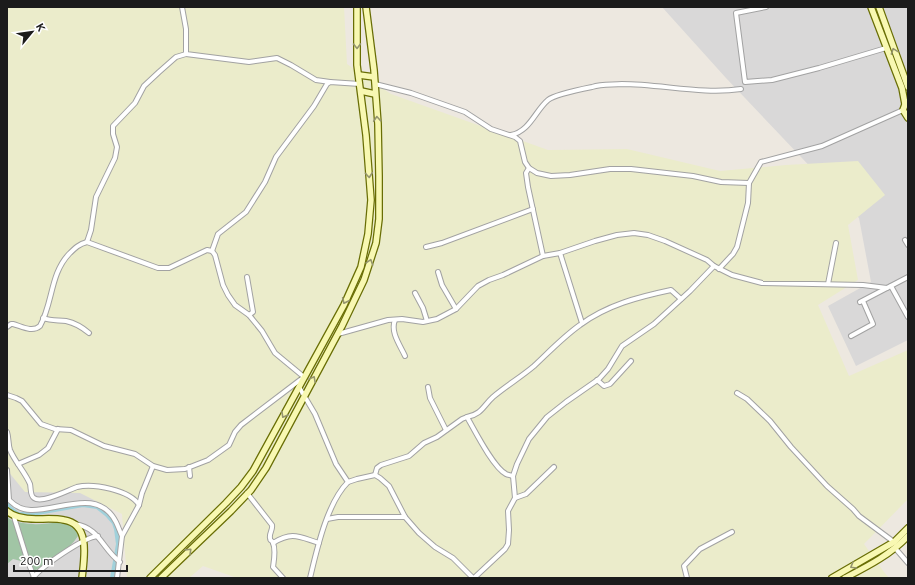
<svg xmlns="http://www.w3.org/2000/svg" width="915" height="585" viewBox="0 0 915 585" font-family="Ubuntu,sans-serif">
  <rect width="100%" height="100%" fill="#ede8e0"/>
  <g fill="#d9d8d8">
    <path d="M662 7H908V340L856 366 828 306 871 282 859 218 726 78Z"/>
    <path d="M7 312 99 487 102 507 123 533 120 578H7Z"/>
  </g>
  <path fill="#ebeccb" d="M7 7H344L347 64 391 94 548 150 627 149 720 171 786 165 858 161 885 195 848 225 858 280 818 305 849 376 908 350V499L864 544 884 572 889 578H237L203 566 189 578H127L122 514 80 493 25 492 7 470Z"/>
  <path fill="#a1c5a5" d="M7 517 14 522C20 522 26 524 33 524 47 526 73 515 78 536 68 552 48 561 33 572L21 561 13 559 7 564Z"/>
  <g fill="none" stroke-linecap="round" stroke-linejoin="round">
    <path stroke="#a0d1db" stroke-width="4" d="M7 497 9 507 18 514H32L83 505 97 507 107 515 114 523 116 529 118 544 112 578"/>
    <defs>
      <g id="street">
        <path d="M182 7 186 29V54L249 62 277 58 291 65 316 80 330 82"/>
        <path d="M766 7 736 13 745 82 772 80 819 68 886 48"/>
        <path d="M375 84 411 93 465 112 491 129 515 137 520 141 525 162 529 168 537 173 551 176 570 175 610 169H631L693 176 721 182 749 183"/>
        <path d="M511 135C530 131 535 111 548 100 554 95 582 89 592 87 602 84 612 85 622 84 661 84 703 95 741 89"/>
        <path d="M529 168 526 173 528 187 543 256"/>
        <path d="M905 240 908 245"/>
        <path d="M87 242 91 230 96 197 115 158 117 147 113 134V126L135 103 144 86 159 72 176 57 186 54"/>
        <path d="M426 247 442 243 533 209"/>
        <path d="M212 251 218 234 246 212 265 182 276 157 314 106 327 84 330 82 360 84"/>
        <path d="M560 253 582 323"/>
        <path d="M719 269 733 254 737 247 748 203 749 183 761 162 822 146 903 110"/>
        <path d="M438 272 442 285 456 309"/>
        <path d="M247 277 253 312 249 315"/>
        <path d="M828 284 836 243"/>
        <path d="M891 286 908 317"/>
        <path d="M415 293 423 308 427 321"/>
        <path d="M860 302 908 277"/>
        <path d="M43 318C51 321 58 320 66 321 75 323 82 327 89 333"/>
        <path d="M395 320C390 332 400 345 405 356"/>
        <path d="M7 327 11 324H13C21 326 32 333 40 326 53 303 50 274 69 254 75 248 79 244 87 242L158 268H169L207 250 212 251 215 255 223 285 228 295 235 305 249 315 262 331 275 353 304 377 241 425 235 432 229 445 208 460 185 469 167 470 153 466 135 454 104 446 71 430 55 429 41 424 22 401 16 398 7 395"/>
        <path d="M338 334 388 320 402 319 423 322 437 319 456 309 478 286 489 280 503 275 543 256 560 253 595 241 617 235 634 233 648 235 665 241 707 260 714 266 732 275 762 283 863 285 887 288"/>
        <path d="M851 336 873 324 863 301"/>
        <path d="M597 380 604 386 610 384 631 361"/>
        <path d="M299 387 315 414 336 464 348 482C327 503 317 549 310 578"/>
        <path d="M428 387 430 398 446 430"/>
        <path d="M737 393 747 399 770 421 791 447 827 486 853 509 859 516 894 542"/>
        <path d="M467 417C482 414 483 406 493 397 506 386 521 377 534 366 549 352 563 337 580 325 607 305 638 297 671 290L681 299"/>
        <path d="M7 432C9 438 8 444 10 450 15 462 25 472 30 484 31 488 30 496 34 498 42 504 68 490 77 487 93 483 130 490 139 505"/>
        <path d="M18 464 39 455 48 448 58 429"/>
        <path d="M189 467 190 476"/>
        <path d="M7 470 9 500C15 506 23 510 31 510 59 511 98 487 116 522 118 526 120 532 122 536"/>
        <path d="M375 475 377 468 381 465 409 456 424 443 437 437 462 419 467 417C475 431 493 467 506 474 508 475 510 475 513 476"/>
        <path d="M348 482 357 479 375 475 380 478 389 486 405 517 419 533 435 547 453 558 473 578"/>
        <path d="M247 493 272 525C273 530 269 533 270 538 270 542 272 539 273 543 276 550 274 560 273 567L283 578"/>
        <path d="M515 498 526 494 554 467"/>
        <path d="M14 517 28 562 34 577"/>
        <path d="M327 519 338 517H405"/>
        <path d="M75 524C100 528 102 549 120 562"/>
        <path d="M273 543C293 531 299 537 319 543"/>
        <path d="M895 548 908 563"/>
        <path d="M33 578C42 566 84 537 98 536"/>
        <path d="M117 578 122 536 139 505 142 493 153 466"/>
        <path d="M474 578 505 549 508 544 509 530 508 511 515 498 513 476 517 464 529 439 547 417 566 402 599 379 608 369 622 346 654 324 690 291 714 266"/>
        <path d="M687 578 684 566 700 549 732 532"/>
      </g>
      <g id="secondary">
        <path d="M871 7 902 88 905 104"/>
        <path d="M879 7 908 87"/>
        <path d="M359 75 374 77"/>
        <path d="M361 91 375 94"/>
        <path d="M906 102 903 110 908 118"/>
        <path d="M7 511C15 518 25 519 36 519 45 519 55 518 64 520 91 524 84 559 82 578"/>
        <path d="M150 578 226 503 241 487 253 471 344 305 361 267 368 234 371 200 366 135 357 65V7"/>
        <path d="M161 578 231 511 251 490 266 468 342 326 364 280 376 243 379 219V176L378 124 374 70 366 7"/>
        <path d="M832 578 894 542 908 528"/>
        <path d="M845 578C868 566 890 555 908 536"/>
      </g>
    </defs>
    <use href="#street" stroke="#a2a2a2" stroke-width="6"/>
    <use href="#secondary" stroke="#696e05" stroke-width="8"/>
    <use href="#street" stroke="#fff" stroke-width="4"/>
    <use href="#secondary" stroke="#f8f8b2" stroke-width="5.5"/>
  </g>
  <defs><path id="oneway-chevron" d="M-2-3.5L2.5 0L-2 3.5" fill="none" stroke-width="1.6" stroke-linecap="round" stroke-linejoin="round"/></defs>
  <g stroke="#95956e">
    <use href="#oneway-chevron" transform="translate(357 46) rotate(89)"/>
    <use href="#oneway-chevron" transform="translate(894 51) rotate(-110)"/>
    <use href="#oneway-chevron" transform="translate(377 119) rotate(-94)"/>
    <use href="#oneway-chevron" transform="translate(369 175) rotate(85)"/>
    <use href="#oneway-chevron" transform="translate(370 262) rotate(-72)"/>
    <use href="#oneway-chevron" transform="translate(345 301) rotate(115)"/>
    <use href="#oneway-chevron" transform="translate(313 379) rotate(-61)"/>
    <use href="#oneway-chevron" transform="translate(284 415) rotate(119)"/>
    <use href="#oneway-chevron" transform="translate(189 551) rotate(-44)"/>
    <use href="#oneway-chevron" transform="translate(853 566) rotate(150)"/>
  </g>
  <rect width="915" height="585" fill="none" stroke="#1b1b1b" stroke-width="16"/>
  <g transform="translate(32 32) rotate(61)" stroke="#ffffff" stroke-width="3" paint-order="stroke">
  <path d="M0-3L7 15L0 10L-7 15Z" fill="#1b1b1b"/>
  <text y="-6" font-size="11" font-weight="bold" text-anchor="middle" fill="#1b1b1b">K</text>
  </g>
  <path d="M14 565v6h113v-6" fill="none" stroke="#1b1b1b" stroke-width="2"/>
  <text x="20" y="565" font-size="12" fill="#1b1b1b" stroke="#ffffff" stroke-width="3" paint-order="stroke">200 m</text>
</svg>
